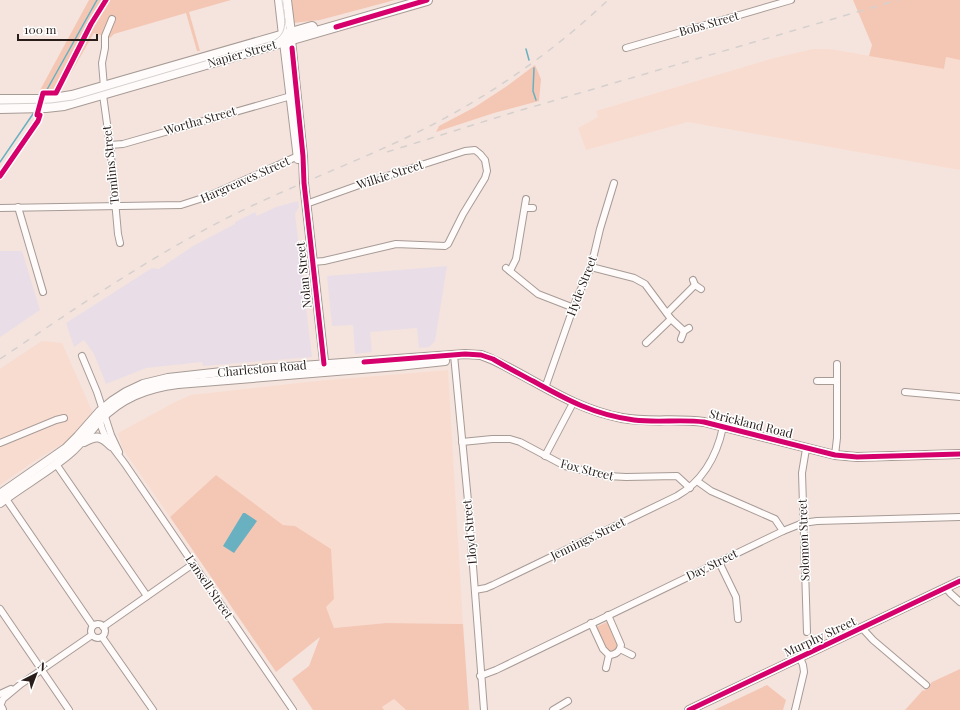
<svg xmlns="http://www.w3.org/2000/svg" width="960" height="710" viewBox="0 0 960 710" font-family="'Playfair Display',serif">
  <rect width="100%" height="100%" fill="#f5e4dd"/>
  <g fill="#f9dcd0">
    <path d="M813 49H828L842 51 944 69 946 57 960 60V170L688 122 586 150 578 128 598 117 596 111 774 58Z"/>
    <path d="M42 341 62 343 92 411 86 422 64 443 33 462 0 485V369Z"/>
    <path d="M448 370 463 624 386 623 334 628 295 526 283 525 216 475 170 517 122 448 118 433 175 402 191 395 316 381Z"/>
    <path d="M394 699 404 708 406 710H384L382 707Z"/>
  </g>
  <g fill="#e9dee7">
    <path d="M298 201 299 207 295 214 312 357 203 366 202 362 146 368 106 384 94 354 84 340 74 347 66 323 152 268 159 269 193 246 235 224V222L255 212 257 216 276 207Z"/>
    <path d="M0 251H22L40 310 0 337Z"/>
    <path d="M447 266 435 341 429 347 419 348 417 328 370 332 372 352 355 354 353 325 332 326 327 276Z"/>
  </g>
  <g fill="#f4c7b5">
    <path d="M89 0H231L189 12 200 51H197L186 13 114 34 110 38 94 33 61 90 39 92Z"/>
    <path d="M289 0H395L320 20 293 23Z"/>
    <path d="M853 0H960V60L946 57 944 69 869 56 872 45Z"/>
    <path d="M535 65 541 79 539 101 494 113 436 132 439 126 475 107 507 86Z"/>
    <path d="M216 475 283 525 295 526 331 549 334 599 326 607 334 628 386 623 463 624 469 710H406L394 699 382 707 384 710H313L292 679 309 666 320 637 276 672 170 517Z"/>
    <path d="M607 622 610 625V629L615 640 618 641 619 645 616 651 610 652 604 647 605 645C602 639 597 634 596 627Z"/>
    <path d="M960 669V710H905L923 690 924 691 932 682Z"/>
    <path d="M767 685 786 700 783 710H714Z"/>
  </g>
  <path fill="#69b0c0" d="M243 513H245L257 521 234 553 223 546Z"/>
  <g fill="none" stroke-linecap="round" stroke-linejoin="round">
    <g stroke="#69b0c0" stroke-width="1.5">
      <path d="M526 49 529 60"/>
      <path d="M534 68 533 91 536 100"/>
      <path d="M44 95 97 0"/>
      <path d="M0 162 35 111"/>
    </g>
    <defs>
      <g id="minor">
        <path d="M626 48 791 0"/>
        <path d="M104 87 102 63 105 48V36L112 19"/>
        <path d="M103 95 110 145 118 234 120 243"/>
        <path d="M110 145 123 144 291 96"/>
        <path d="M306 204 362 184 465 151 475 150 480 154 485 160 487 171 485 178 463 214 448 244 445 246 396 244 324 261 313 262"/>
        <path d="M18 207 43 292"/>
        <path d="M0 208 181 205 209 196 298 156"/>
        <path d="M525 208H533"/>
        <path d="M591 267 634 278 645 284 671 319 684 331"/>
        <path d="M506 268 538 294 574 308"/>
        <path d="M510 271 516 259 526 199"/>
        <path d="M693 280 695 285 701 289"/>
        <path d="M667 313 695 285"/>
        <path d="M681 339 684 331 689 328"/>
        <path d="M646 343 671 319"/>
        <path d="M454 355 468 501 484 710"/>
        <path d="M82 356 97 392 111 435 119 452"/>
        <path d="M817 381H837"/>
        <path d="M545 388 576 300 591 267 600 229 614 183"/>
        <path d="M905 392 960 397"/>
        <path d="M100 417C100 435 115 450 125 464L293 710"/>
        <path d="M462 442 492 439H510L520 442 565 466 607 476 626 477 677 476 690 488"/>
        <path d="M0 443 56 420 64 418"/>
        <path d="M806 449 802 473 807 632"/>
        <path d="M835 455 837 438V364"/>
        <path d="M545 456 573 403"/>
        <path d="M56 464 147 596"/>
        <path d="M697 481 711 491 775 519 783 531"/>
        <path d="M4 496 93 626"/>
        <path d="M719 562 736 597 738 619"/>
        <path d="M946 588 950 593 960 602"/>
        <path d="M475 590 486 588 493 585 677 496C703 481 717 455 723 427"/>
        <path d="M0 609 69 710"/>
        <path d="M591 623 603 649 609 655C616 655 620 651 621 645L608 615"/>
        <circle cx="98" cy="631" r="7"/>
        <path d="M103 627 193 564"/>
        <path d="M862 628 873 640 926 685"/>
        <path d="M102 637 153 710"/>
        <path d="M620 649 632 655"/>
        <path d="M606 668 609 655"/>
        <path d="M480 676 496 670 783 531 803 523 817 521 960 517"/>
        <path d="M0 694 11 689"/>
        <path d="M0 706 3 699 21 684 92 635"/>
        <path d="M553 710 568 701"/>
        <path d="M795 710 804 672 803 665 800 658"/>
      </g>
      <g id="tertiary">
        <path d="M279 0 283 35"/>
        <path d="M287 0 291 33"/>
        <path d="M291 40 303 156 304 183 325 370"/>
        <path d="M284 42 298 159"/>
        <path d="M84 442C97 435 101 436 111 446"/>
        <path d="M0 494 66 448 78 436 100 411 112 401 126 392 143 384 168 378 222 372 465 354 481 355 491 359C536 380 571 408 622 418 649 423 677 418 704 422L835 455 857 457 960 454"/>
        <path d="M0 503C22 486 46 473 68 455 80 445 89 433 99 421 121 398 146 388 178 384L398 366 445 361"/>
        <path d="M689 710 960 581"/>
      </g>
      <path id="primary" d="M0 708 1 710"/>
      <g id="trunk">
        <path d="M0 100H47L72 96 312 27"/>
        <path d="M0 108 46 107 64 105 427 0"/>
      </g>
    </defs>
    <use href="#minor" stroke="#a79b96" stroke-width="8"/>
    <use href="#tertiary" stroke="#a79b96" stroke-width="10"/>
    <use href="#primary" stroke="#a79b96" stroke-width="12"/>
    <use href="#trunk" stroke="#a79b96" stroke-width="12"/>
    <use href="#minor" stroke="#fefbfa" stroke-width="6"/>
    <use href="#tertiary" stroke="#fefbfa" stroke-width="8"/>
    <use href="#primary" stroke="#fefbfa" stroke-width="10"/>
    <use href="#trunk" stroke="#fefbfa" stroke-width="10"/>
    <path stroke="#d5d0ce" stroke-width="1" d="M0 104 51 103 73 100 273 41C290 33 284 16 282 0"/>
    <g stroke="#d5d0ce" stroke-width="1.5" stroke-dasharray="7 7" stroke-linecap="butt">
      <path d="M387 152 508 114 898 0"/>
      <path d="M0 359C76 308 151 256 233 215 295 184 360 161 422 130 490 96 553 52 608 0"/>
    </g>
    <defs>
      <g id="cycleway">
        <path d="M336 27 427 0"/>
        <path d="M292 48 303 156 304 183 324 364"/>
        <path d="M0 176 38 121 40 115H37L43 93H56L91 24 106 0"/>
        <path d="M364 362 465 354 481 355 493 359C506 367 520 374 533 381 567 400 595 415 634 420 658 423 681 419 704 422L835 455 857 457 960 454"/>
        <path d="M689 710 960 581"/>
      </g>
    </defs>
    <use href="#cycleway" stroke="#fff" stroke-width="8"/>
    <use href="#cycleway" stroke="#d6006c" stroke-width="5"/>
  </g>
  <g text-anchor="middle" stroke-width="3" stroke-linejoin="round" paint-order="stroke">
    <g font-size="12" fill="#281d19" stroke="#fff">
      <text transform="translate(709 24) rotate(-16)" y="4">Bobs Street</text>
      <text transform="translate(242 54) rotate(-16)" y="4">Napier Street</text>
      <text transform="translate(200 121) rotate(-16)" y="4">Wortha Street</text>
      <text transform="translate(111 165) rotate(-96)" y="4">Tomlins Street</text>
      <text transform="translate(390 175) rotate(-18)" y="4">Wilkie Street</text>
      <text transform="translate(245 180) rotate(-24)" y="4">Hargreaves Street</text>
      <text transform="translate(304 275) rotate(-96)" y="4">Nolan Street</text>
      <text transform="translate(582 286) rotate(-69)" y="4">Hyde Street</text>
      <text transform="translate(262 369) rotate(-5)" y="4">Charleston Road</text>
      <text transform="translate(751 424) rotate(14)" y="4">Strickland Road</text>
      <text transform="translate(587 470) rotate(14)" y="4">Fox Street</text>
      <text transform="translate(470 532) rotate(-95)" y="4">Lloyd Street</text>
      <text transform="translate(588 539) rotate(-26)" y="4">Jennings Street</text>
      <text transform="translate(804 540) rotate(-92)" y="4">Solomon Street</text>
      <text transform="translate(712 565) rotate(-26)" y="4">Day Street</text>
      <text transform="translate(209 587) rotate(56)" y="4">Lansell Street</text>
      <text transform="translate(820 637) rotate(-25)" y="4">Murphy Street</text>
    </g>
  </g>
  <g transform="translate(36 674) rotate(42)" stroke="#ffffff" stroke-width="3" paint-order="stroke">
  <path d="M0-3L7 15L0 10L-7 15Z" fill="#281d19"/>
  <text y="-6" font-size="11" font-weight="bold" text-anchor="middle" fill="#281d19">N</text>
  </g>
  <path d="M18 34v6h79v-6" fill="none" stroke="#281d19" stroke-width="2"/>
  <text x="24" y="34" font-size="12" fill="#281d19" stroke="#ffffff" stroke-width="3" paint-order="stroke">100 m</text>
</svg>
